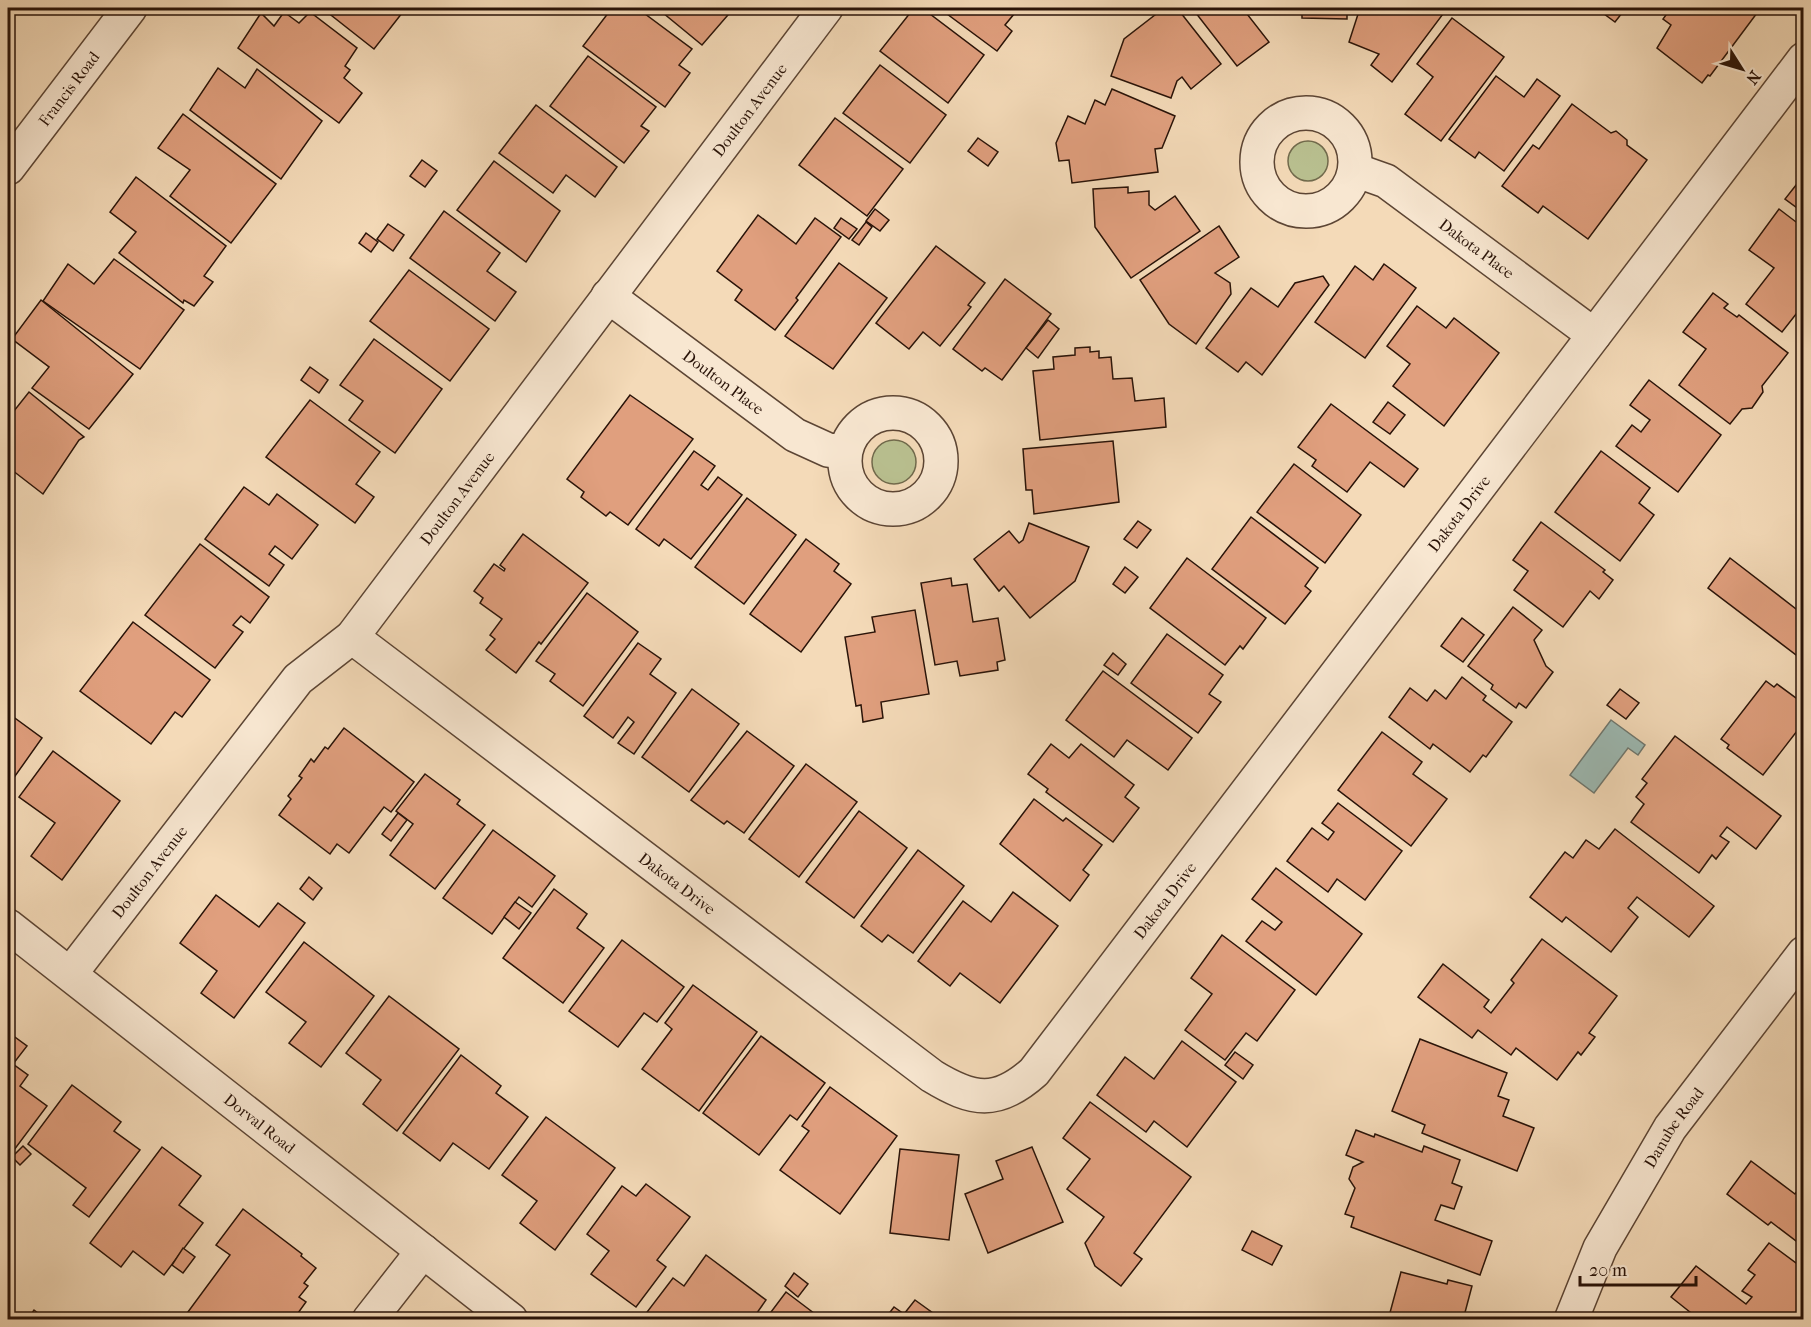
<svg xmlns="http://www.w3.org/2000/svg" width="1811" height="1327" viewBox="0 0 1811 1327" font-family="'IM FELL French Canon',serif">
  <rect width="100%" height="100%" fill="#f4dab8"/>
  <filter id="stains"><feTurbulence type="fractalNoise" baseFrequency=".00333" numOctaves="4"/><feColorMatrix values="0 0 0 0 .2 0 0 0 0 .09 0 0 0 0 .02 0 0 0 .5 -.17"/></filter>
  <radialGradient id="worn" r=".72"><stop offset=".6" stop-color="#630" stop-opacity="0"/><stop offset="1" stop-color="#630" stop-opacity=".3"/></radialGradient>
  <g fill="#b9c090" stroke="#716a4c" stroke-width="1.5">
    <circle cx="1308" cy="161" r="20"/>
    <circle cx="894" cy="462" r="22"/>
  </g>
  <path fill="#9cbab4" stroke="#6e776f" stroke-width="1.5" d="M1611 720 1645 745 1638 755 1628 748 1594 793 1570 775Z"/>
  <g fill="#e09f7e" stroke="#291308" stroke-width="1.5">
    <path d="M322 8H406L374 49Z"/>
    <path d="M612 8H637L692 49 679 65 690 73 665 107 583 46Z"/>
    <path d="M657 8H734L702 45Z"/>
    <path d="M914 8H922L984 55 948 103 880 51Z"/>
    <path d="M939 8H1019L1005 25 1012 31 997 51Z"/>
    <path d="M1164 8H1177L1221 64 1191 89 1182 77 1177 81 1171 98 1111 76 1124 39Z"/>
    <path d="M1192 8H1270L1247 14 1269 42 1237 66Z"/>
    <path d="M1284 8H1347V19L1302 18V8Z"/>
    <path d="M1360 8H1435L1443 14 1392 82 1371 65 1379 54 1349 42Z"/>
    <path d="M1596 8H1626L1615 22Z"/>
    <path d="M1656 8H1758L1760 9 1710 76 1708 75 1702 83 1657 48 1671 25 1663 19 1666 15Z"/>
    <path d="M284 12 299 23 310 12 357 48 345 66 350 70 344 78 362 93 339 123 238 48 261 13 274 26Z"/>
    <path d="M1452 18 1504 57 1441 141 1405 114 1433 77 1417 64Z"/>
    <path d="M588 56 656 107 641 126 649 131 624 163 550 106Z"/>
    <path d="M880 65 946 115 910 163 843 113Z"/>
    <path d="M218 68 245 88 257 69 322 121 281 179 190 110Z"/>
    <path d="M1496 76 1524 97 1537 79 1560 96 1504 171 1479 152 1475 158 1449 139Z"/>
    <path d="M1112 89 1175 116 1162 148 1155 149 1158 172 1072 183 1069 160 1059 161 1056 143 1068 116 1085 124 1095 100 1105 105Z"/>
    <path d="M1572 104 1611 133 1616 131 1627 140V145L1647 160 1588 239 1543 206 1538 213 1502 186 1533 145 1539 149Z"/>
    <path d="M536 105 617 167 595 197 566 175 553 193 499 153Z"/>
    <path d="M183 114 276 184 231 243 170 196 190 170 158 148Z"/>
    <path d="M835 118 903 169 867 216 799 165Z"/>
    <path d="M978 138 998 152 988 166 968 151Z"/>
    <path d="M422 160 437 171 425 187 410 176Z"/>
    <path d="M494 161 560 211 526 262 457 210Z"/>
    <path d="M1804 175V213L1785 199Z"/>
    <path d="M136 177 226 246 204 276 213 282 194 306 184 300 183 303 119 253 136 232 110 212Z"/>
    <path d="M1128 187V193L1149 191V205L1155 210 1175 196 1200 231 1131 278 1095 227 1093 189Z"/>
    <path d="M875 209 889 220 880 231 866 221Z"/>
    <path d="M1779 209 1804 228V304L1782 332 1746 304 1774 268 1749 250Z"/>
    <path d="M444 211 500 253 487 271 516 292 495 321 410 258Z"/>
    <path d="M758 215 796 244 815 218 841 237 796 298 798 300 775 330 735 300 742 290 717 271Z"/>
    <path d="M841 218 857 229 849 239 834 228Z"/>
    <path d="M866 222 872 227 859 245 852 240Z"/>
    <path d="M388 224 404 235 393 251 377 239Z"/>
    <path d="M1219 226 1239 257 1215 273 1230 283 1231 294 1196 344 1169 324 1140 280Z"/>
    <path d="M366 233 378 242 371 252 359 243Z"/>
    <path d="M936 246 985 283 968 305 971 307 940 346 923 332 909 349 876 323Z"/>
    <path d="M114 259 184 310 140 369 43 301 68 264 94 284Z"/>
    <path d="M839 263 887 298 833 369 785 336Z"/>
    <path d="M1384 264 1416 288 1365 358 1315 322 1355 266 1373 280Z"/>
    <path d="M409 270 489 329 450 381 370 321Z"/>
    <path d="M1323 276 1329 285 1262 375 1246 362 1238 372 1206 348 1251 288 1278 307 1295 283Z"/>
    <path d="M1005 279 1051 314 1002 380 985 368 982 371 953 349Z"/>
    <path d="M1713 293 1728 304 1724 308 1737 317 1739 315 1788 353 1762 386 1763 392 1752 408 1742 409 1730 424 1679 385 1706 349 1683 332Z"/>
    <path d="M41 300 133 374 89 429 32 388 49 367 12 339Z"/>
    <path d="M1417 306 1446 328 1454 318 1499 353 1444 426 1393 386 1410 364 1387 346Z"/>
    <path d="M1048 320 1059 329 1038 358 1026 348Z"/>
    <path d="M374 339 442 389 395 453 349 420 363 401 340 385Z"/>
    <path d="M1090 347V352L1099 351V358L1111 357 1113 379 1132 378 1135 401 1164 398 1166 427 1040 440 1033 371 1054 369 1053 357 1075 355V348Z"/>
    <path d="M310 367 328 380 319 393 301 380Z"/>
    <path d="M1649 380 1721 435 1678 492 1616 446 1632 425 1641 432 1650 420 1630 405Z"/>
    <path d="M29 392 84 437 79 440 43 494 8 467V406L14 411Z"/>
    <path d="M630 395 693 439 628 525 610 512 606 516 581 497 584 492 567 479Z"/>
    <path d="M310 400 380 452 356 484 374 497 355 523 266 457Z"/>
    <path d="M1388 402 1405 415 1390 434 1373 422Z"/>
    <path d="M1331 404 1418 469 1404 487 1370 462 1347 492 1312 466 1316 460 1298 447Z"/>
    <path d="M1113 441 1119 502 1034 514 1032 490H1026L1023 449Z"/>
    <path d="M694 451 715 466 701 485 708 490 718 477 742 495 691 559 664 539 659 546 636 529Z"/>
    <path d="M1601 451 1650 488 1639 503 1654 515 1620 561 1555 512Z"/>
    <path d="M1294 464 1361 515 1325 563 1257 512Z"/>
    <path d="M244 487 269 505 277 494 318 525 292 559 275 546 269 554 284 565 269 586 205 539Z"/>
    <path d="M747 498 796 535 744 604 695 567Z"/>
    <path d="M1251 517 1318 568 1305 586 1311 591 1285 624 1212 569Z"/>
    <path d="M1138 521 1151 530 1137 548 1124 539Z"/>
    <path d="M1541 522 1605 570 1603 572 1613 580 1599 599 1590 591 1563 627 1514 590 1528 571 1513 560Z"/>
    <path d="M1029 523 1089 547 1075 581 1030 618 1004 586 999 591 974 559 1009 531 1019 543 1023 540Z"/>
    <path d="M523 534 588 583 541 644 539 642 516 673 486 650 495 639 490 635 502 619 480 603 483 598 474 591 494 564 504 571 505 569 500 565Z"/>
    <path d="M806 539 839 564 834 571 851 584 801 652 750 614Z"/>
    <path d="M200 544 269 597 250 623 241 616 233 625 243 632 215 668 145 615Z"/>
    <path d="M1187 558 1266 618 1243 649 1240 646 1225 665 1150 608Z"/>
    <path d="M1730 558 1800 612V604L1804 599V661L1708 588Z"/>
    <path d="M1125 567 1138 577 1125 593 1113 584Z"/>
    <path d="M951 578 952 586 967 584 973 622 998 618 1005 660 997 662 998 670 960 676 957 661 935 665 921 583Z"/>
    <path d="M587 593 638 632 583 706 550 681 555 674 536 661Z"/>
    <path d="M1513 607 1542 630 1534 640 1546 666 1553 672 1526 708 1519 703 1516 708 1491 689 1493 685 1468 666Z"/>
    <path d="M915 610 929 694 881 702 883 718 863 722 861 705 856 706 845 637 875 632 872 617Z"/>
    <path d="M1462 618 1484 635 1463 662 1441 646Z"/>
    <path d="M133 622 210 680 182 717 175 712 151 744 80 691Z"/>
    <path d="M1167 634 1223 675 1209 694 1221 702 1198 733 1131 683Z"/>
    <path d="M638 643 661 659 650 674 676 693 634 754 618 743 634 722 628 717 613 738 584 716Z"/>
    <path d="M1113 653 1126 664 1118 675 1104 665Z"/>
    <path d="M1103 671 1192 738 1168 770 1127 740 1114 757 1066 720Z"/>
    <path d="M1462 677 1486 696 1483 700 1512 722 1486 757 1483 755 1470 772 1433 744 1430 749 1389 717 1410 688 1427 701 1435 690 1446 699Z"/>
    <path d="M1766 681 1774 687 1777 684 1804 704V722L1763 775 1727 748 1729 745 1721 739Z"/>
    <path d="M692 689 739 724 689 792 642 757Z"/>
    <path d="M1620 689 1639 703 1626 719 1607 705Z"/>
    <path d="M8 713 42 738 8 786Z"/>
    <path d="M344 728 414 782 391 812 384 807 349 853 337 844 330 854 279 815 291 799 288 796 302 778 299 776 311 759 314 762 325 747 328 749Z"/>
    <path d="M747 731 794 766 744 833 727 821 724 824 691 800Z"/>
    <path d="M1382 732 1422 762 1413 774 1447 799 1411 846 1338 790Z"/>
    <path d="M1675 736 1781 816 1756 849 1727 827 1720 836 1729 842 1716 859 1712 855 1699 873 1631 822 1644 804 1636 797 1647 783 1642 779Z"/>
    <path d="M1051 744 1069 758 1081 744 1134 785 1125 797 1139 808 1113 842 1046 792 1048 789 1028 774Z"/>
    <path d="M53 751 120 801 62 880 31 856 55 823 19 797Z"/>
    <path d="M806 764 857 802 799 877 749 839Z"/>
    <path d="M425 774 460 800 457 804 485 825 435 889 390 855 413 824 396 811Z"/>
    <path d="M1034 799 1063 821 1066 818 1102 845 1083 870 1089 875 1070 901 1000 844Z"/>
    <path d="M1338 803 1402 851 1365 900 1337 879 1328 892 1287 861 1312 828 1328 840 1334 832 1322 823Z"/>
    <path d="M859 811 907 848 854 918 806 882Z"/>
    <path d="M398 813 407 820 391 841 382 834Z"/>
    <path d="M1615 829 1714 906 1689 937 1637 897 1628 908 1638 917 1611 952 1566 917 1562 922 1530 897 1565 852 1573 858 1586 840 1599 849Z"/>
    <path d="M493 830 555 876 532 907 519 897 492 934 443 898Z"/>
    <path d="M918 850 964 886 913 953 888 935 882 942 861 926Z"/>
    <path d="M1276 868 1362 934 1316 995 1246 941 1262 921 1275 930 1282 922 1252 899Z"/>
    <path d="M309 877 322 888 313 900 300 889Z"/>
    <path d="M554 889 587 914 577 928 604 948 563 1003 503 958Z"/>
    <path d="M1013 892 1058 926 1000 1003 960 973 950 986 918 961 963 901 991 922Z"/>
    <path d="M216 895 259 927 278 903 305 923 234 1018 201 993 217 971 180 943Z"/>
    <path d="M515 902 531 913 519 929 504 917Z"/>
    <path d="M1222 935 1295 990 1257 1041 1246 1033 1225 1060 1185 1030 1212 994 1191 978Z"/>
    <path d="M1542 939 1617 996 1589 1033 1595 1037 1581 1055 1578 1052 1557 1080 1516 1048 1511 1055 1478 1030 1472 1038 1418 997 1443 964 1489 1000 1484 1007 1491 1013 1514 983 1511 980Z"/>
    <path d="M622 940 684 987 657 1022 644 1013 618 1047 569 1011Z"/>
    <path d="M304 942 374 996 321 1067 289 1043 306 1022 266 992Z"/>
    <path d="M693 985 757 1032 699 1111 642 1069 672 1029 665 1023Z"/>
    <path d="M389 996 459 1049 397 1131 363 1104 381 1080 346 1053Z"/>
    <path d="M8 1032 27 1046 13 1064 28 1075 20 1086 47 1106 14 1150 11 1148 8 1153Z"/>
    <path d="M761 1036 825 1083 797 1120 790 1115 759 1155 703 1113Z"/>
    <path d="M1420 1039 1507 1073 1498 1096 1509 1100 1503 1116 1534 1128 1517 1171 1422 1133 1425 1125 1392 1111Z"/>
    <path d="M1182 1041 1236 1082 1187 1147 1154 1121 1146 1132 1097 1095 1125 1057 1154 1079Z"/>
    <path d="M1235 1052 1253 1065 1243 1079 1225 1065Z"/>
    <path d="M461 1055 501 1086 496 1093 528 1117 489 1169 453 1143 440 1161 403 1133Z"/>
    <path d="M72 1085 121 1122 114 1131 140 1150 89 1217 73 1205 86 1188 28 1144Z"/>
    <path d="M830 1087 897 1136 840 1214 780 1170 809 1131 802 1126Z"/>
    <path d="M1090 1102 1191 1177 1134 1253 1142 1259 1121 1286 1095 1266 1085 1243 1104 1217 1067 1189 1090 1159 1063 1138Z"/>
    <path d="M546 1117 615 1168 555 1250 520 1223 537 1201 502 1175Z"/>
    <path d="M1356 1130 1374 1137 1375 1134 1422 1152 1424 1146 1460 1160 1452 1183 1462 1187 1454 1209 1441 1205 1435 1220 1492 1241 1480 1275 1351 1227 1354 1217 1345 1214 1355 1188 1349 1179 1353 1167 1363 1162 1346 1155Z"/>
    <path d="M23 1146 31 1154 20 1165 12 1157Z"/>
    <path d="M162 1147 201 1176 179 1205 203 1223 164 1275 133 1251 121 1267 90 1243Z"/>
    <path d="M1032 1147 1063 1222 988 1253 965 1194 1003 1179 996 1161Z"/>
    <path d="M900 1149 959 1155 949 1240 890 1233Z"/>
    <path d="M1751 1161 1795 1194 1804 1182V1247L1771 1222 1768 1225 1727 1194Z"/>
    <path d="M646 1184 690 1217 657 1260 666 1267 636 1307 591 1274 609 1251 587 1234 622 1186 636 1196Z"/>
    <path d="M243 1209 302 1254 301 1256 316 1268 304 1283 308 1286 299 1297 306 1302 293 1320H182L230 1255 216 1245Z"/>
    <path d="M1252 1231 1282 1246 1272 1265 1242 1250Z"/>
    <path d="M1769 1243 1804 1269V1320H1700L1671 1297 1696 1266 1746 1304 1752 1297 1742 1291 1755 1275 1748 1270Z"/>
    <path d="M183 1248 195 1257 183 1273 172 1265Z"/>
    <path d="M706 1255 766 1300 752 1320H649L644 1316 673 1278 684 1286Z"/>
    <path d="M1401 1272 1447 1284 1448 1280 1472 1286 1463 1320H1388Z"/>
    <path d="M794 1273 808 1284 798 1297 785 1286Z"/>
    <path d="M786 1292 823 1320H765Z"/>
    <path d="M915 1300 937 1316 934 1320H884L894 1307 904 1314Z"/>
    <path d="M34 1310 47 1320H27Z"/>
  </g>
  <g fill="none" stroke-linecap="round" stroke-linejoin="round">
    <defs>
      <g id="minor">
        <circle cx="1306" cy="162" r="49"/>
        <path id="s1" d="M1355 170 1386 181 1594 335"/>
        <path id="s2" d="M608 296 795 435 828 450 845 452"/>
        <circle cx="893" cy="461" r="48"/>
        <path id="s3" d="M352 637 932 1076C973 1101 997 1105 1034 1072L1804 59"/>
        <path id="s4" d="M8 926 511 1320"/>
        <path id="s5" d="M71 973 298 679 352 637 826 8"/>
        <path d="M369 1320 423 1251"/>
        <path id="s6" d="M1571 1320 1600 1248 1670 1128 1804 953"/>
      </g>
      <g id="tertiary">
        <path id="s7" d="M8 168 130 8"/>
      </g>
    </defs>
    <use href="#minor" stroke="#5c4534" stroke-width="36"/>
    <use href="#tertiary" stroke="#5c4534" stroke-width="36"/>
    <use href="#minor" stroke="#f8e7d1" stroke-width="33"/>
    <use href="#tertiary" stroke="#f8e7d1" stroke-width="33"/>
  </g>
  <g text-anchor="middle" stroke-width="4.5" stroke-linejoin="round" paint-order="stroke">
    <g font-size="16" fill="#291308" stroke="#f8e7d1">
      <text dy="6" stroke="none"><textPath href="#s7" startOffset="100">Francis Road</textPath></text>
      <text dy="6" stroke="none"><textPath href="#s5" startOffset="1100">Doulton Avenue</textPath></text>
      <text dy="6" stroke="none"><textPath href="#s1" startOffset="146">Dakota Place</textPath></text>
      <text dy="6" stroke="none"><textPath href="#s2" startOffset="144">Doulton Place</textPath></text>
      <text dy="6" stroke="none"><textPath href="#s5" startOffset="614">Doulton Avenue</textPath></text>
      <text dy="6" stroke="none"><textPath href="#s3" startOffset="1542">Dakota Drive</textPath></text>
      <text dy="6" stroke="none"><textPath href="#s5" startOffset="128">Doulton Avenue</textPath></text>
      <text dy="6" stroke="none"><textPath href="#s3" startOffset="408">Dakota Drive</textPath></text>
      <text dy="6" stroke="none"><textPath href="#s3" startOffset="1056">Dakota Drive</textPath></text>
      <text dy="6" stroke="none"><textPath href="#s4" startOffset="320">Dorval Road</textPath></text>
      <text dy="6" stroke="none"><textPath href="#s6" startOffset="219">Danube Road</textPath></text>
    </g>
  </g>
  <rect width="1811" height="1327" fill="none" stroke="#f4dab8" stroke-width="30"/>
  <rect x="9" y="9" width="1793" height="1309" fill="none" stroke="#291308" stroke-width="3"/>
  <rect x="15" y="15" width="1781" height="1297" fill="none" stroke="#291308" stroke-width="1.5"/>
  <g transform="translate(1742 69) rotate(127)" stroke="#f8e7d1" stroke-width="4.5" paint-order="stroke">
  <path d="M0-4.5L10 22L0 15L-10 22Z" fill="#291308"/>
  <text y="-9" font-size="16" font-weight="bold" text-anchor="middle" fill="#291308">N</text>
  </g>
  <path d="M1580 1276v9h116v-9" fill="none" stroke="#291308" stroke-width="3"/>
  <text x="1589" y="1276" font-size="18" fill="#291308" stroke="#f8e7d1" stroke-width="4.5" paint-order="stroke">20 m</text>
  <rect width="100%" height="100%" filter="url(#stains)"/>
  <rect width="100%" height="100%" fill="url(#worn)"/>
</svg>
